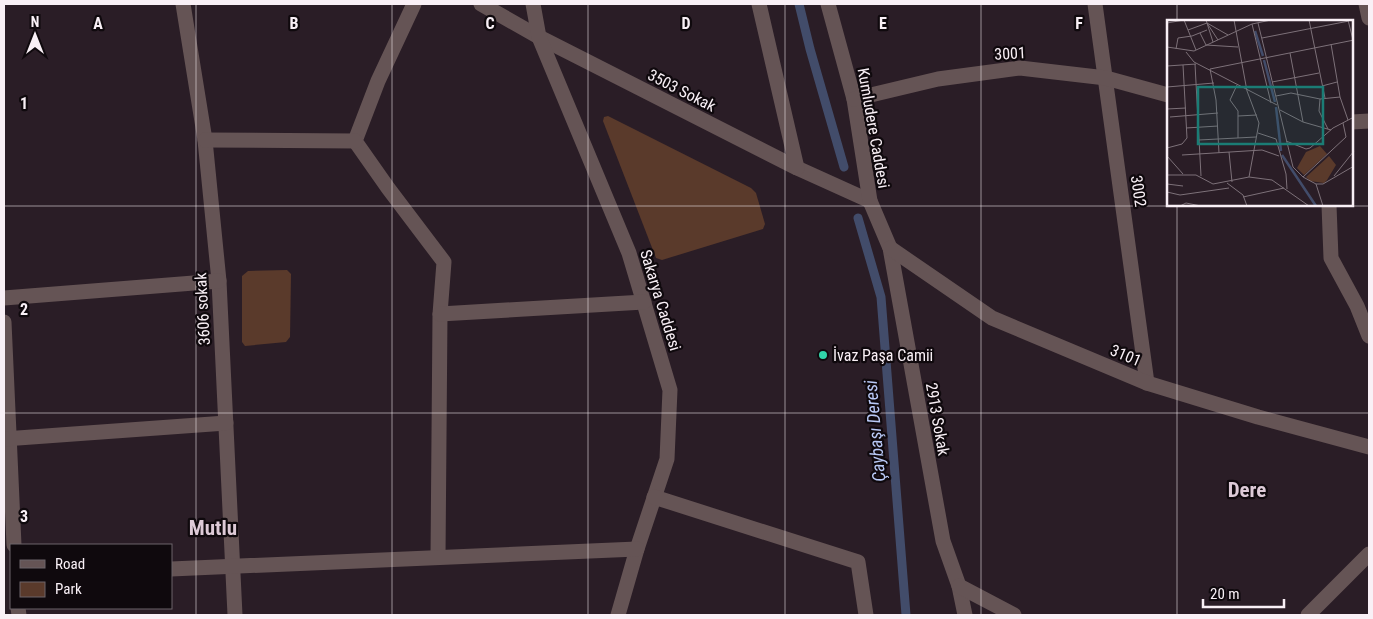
<svg xmlns="http://www.w3.org/2000/svg" width="1373" height="619" viewBox="0 0 1373 619" font-family="'Roboto Condensed',sans-serif">
  <rect width="100%" height="100%" fill="#2a1d26"/>
  <g fill="#5a3a2b">
    <path d="M608 116 751 188 756 193 765 224 763 229 662 260 656 258 603 121 604 117Z"/>
    <path d="M287 270 291 274 290 337 286 342 245 346 242 342V276L248 271Z"/>
  </g>
  <g fill="none" stroke-linecap="round" stroke-linejoin="round">
    <g stroke="#424c6a" stroke-width="9">
      <path d="M799 4 810 49 844 167"/>
      <path d="M858 218 881 297 906 615"/>
    </g>
    <g stroke="#655455" stroke-width="15">
      <path d="M183 4 205 140 219 281 235 615"/>
      <path d="M414 4 378 81 355 141 388 188 444 262 440 314 438 557"/>
      <path d="M481 4 539 37 797 168 870 201"/>
      <path d="M533 4 539 37 629 253 670 390 667 459 637 549 618 615"/>
      <path d="M759 4 797 168"/>
      <path d="M828 4 854 99 870 201 890 248 943 541 959 586 965 615"/>
      <path d="M1095 4 1147 383"/>
      <path d="M1366 4 1369 18"/>
      <path d="M854 99 938 79 1020 68 1106 78 1168 95"/>
      <path d="M1352 122 1369 121"/>
      <path d="M205 140 355 141"/>
      <path d="M1329 205 1331 258 1357 306 1369 336"/>
      <path d="M890 248 992 318 1147 383 1258 417 1369 447"/>
      <path d="M4 298 219 281"/>
      <path d="M440 314 644 302"/>
      <path d="M4 322 14 545"/>
      <path d="M4 439 226 423"/>
      <path d="M654 497 858 562 866 615"/>
      <path d="M171 569 637 549"/>
      <path d="M959 586 1014 615"/>
      <path d="M18 608 19 615"/>
      <path d="M1308 615 1369 554"/>
    </g>
  </g>
  <path fill="none" stroke="#f9f0f6" stroke-width="1" stroke-opacity="0.55" d="M196 4V615M392 4V615M588 4V615M785 4V615M981 4V615M1177 4V21M1177 205V615M4 206H1369M4 413H1369"/>
  <circle fill="#31d4a9" stroke="#0f090d" stroke-width="2" cx="823" cy="355" r="5"/>
  <g text-anchor="middle" stroke-width="4.5" stroke-linejoin="round" paint-order="stroke">
    <g font-size="16" fill="#f9f0f6" stroke="#0f090d">
      <text transform="translate(1010 53) rotate(-3)" y="6">3001</text>
      <text transform="translate(682 90) rotate(27)" y="6">3503 Sokak</text>
      <text transform="translate(874 128) rotate(80)" y="6">Kumludere Caddesi</text>
      <text transform="translate(1139 191) rotate(82)" y="6">3002</text>
      <text transform="translate(661 300) rotate(73)" y="6">Sakarya Caddesi</text>
      <text transform="translate(202 309) rotate(-93)" y="6">3606 sokak</text>
      <text transform="translate(1126 355) rotate(23)" y="6">3101</text>
      <text transform="translate(938 419) rotate(80)" y="6">2913 Sokak</text>
    </g>
    <g font-size="16" fill="#f9f0f6" stroke="#0f090d" text-anchor="start">
      <text x="833" y="361">İvaz Paşa Camii</text>
    </g>
    <g font-size="18" font-style="italic" fill="#b9c9f6" stroke="#0f090d">
      <text transform="translate(875 431) rotate(-95)" y="6">Çaybaşı Deresi</text>
    </g>
    <g font-size="21" font-weight="bold" fill="#ddcad7" stroke="#0f090d">
      <text x="1247" y="497">Dere</text>
      <text x="213" y="535">Mutlu</text>
    </g>
  </g>
  <g transform="translate(1167 20)">
    <rect width="186" height="186" fill="#2a1d26"/>
    <path d="M153 126 160 134 137 155 130 148 139 132ZM162 136 169 145 160 160 157 163 143 161 139 157Z" fill="#5a3a2b"/>
    <path fill="none" stroke="#424c6a" stroke-width="2.5" d="M88 11 96 36M97 40 108 82M109 87 114 131M115 135 149 186"/>
    <path fill="none" stroke="#7d7179" stroke-width="1" d="M17 0 29 30M39 0 46 22M67 0 80 71 92 103 82 157M142 0 158 78M181 0 186 20M0 3 17 0M40 3 51 20M91 3 126 147 136 157 149 164H156L187 146M85 4 104 83M21 10 40 3 61 15M33 13 39 25 71 27M95 18 182 1M164 24 173 77 181 100M0 27 27 31 85 4 104 0M9 29 11 18 25 16 40 10M19 32 27 42 110 85M123 33 136 102M28 44 34 156M0 46 29 44M105 62 152 53M70 65 63 80 71 91V118M155 66 170 62M0 67 47 63M109 76 124 73 153 79 173 77M153 79 152 91 161 109M0 89 19 88M113 90 136 102 164 110M71 96 90 95M3 97 51 93M19 108 51 106M91 113 109 119 119 154 120 169M32 120 89 117M119 121 139 129 143 128 166 108 187 97M0 128 15 124 20 118 16 45M62 132 65 162M52 133 49 80 43 49 187 20M15 135 95 130 112 136M0 136 16 154M0 155H29L46 164 82 157 105 160 142 186M167 156 187 131M136 157 179 117 176 103M60 163 76 175 80 186M0 164 16 166M149 164 156 186M0 172 13 175 62 168M76 177 117 168M13 186 19 183 34 186"/>
    <path fill="#1b7c75" fill-opacity="0.15" stroke="#1b7c75" stroke-width="2.5" d="M31 67H156V124H31Z"/>
    <rect width="186" height="186" fill="none" stroke="#f9f0f6" stroke-width="2.5"/>
  </g>
  <g font-size="16" text-anchor="middle" font-weight="bold" fill="#f9f0f6" stroke="#0f090d" stroke-width="4.5" stroke-linejoin="round" paint-order="stroke">
    <text x="98" y="29">A</text>
    <text x="294" y="29">B</text>
    <text x="490" y="29">C</text>
    <text x="686" y="29">D</text>
    <text x="883" y="29">E</text>
    <text x="1079" y="29">F</text>
    <text x="24" y="109">1</text>
    <text x="24" y="315">2</text>
    <text x="24" y="522">3</text>
  </g>
  <rect width="1373" height="619" fill="none" stroke="#f9f0f6" stroke-width="10"/>
  <rect x="10" y="544" width="162" height="65" fill="#0f090d" stroke="#6d656a"/>
  <rect x="20" y="560" width="25" height="8" fill="#655455" stroke="#6d656a"/>
  <text x="55" y="569" font-size="15" fill="#f9f0f6">Road</text>
  <rect x="20" y="582" width="25" height="15" fill="#5a3a2b" stroke="#6d656a"/>
  <text x="55" y="594" font-size="15" fill="#f9f0f6">Park</text>
  <g transform="translate(35 35)" stroke="#0f090d" stroke-width="4" paint-order="stroke">
  <path d="M0-4L9 19L0 12L-9 19Z" fill="#f9f0f6"/>
  <text y="-8" font-size="14" font-weight="bold" text-anchor="middle" fill="#f9f0f6">N</text>
  </g>
  <path d="M1203 599v8h81v-8" fill="none" stroke="#f9f0f6" stroke-width="2.5"/>
  <text x="1210" y="599" font-size="15" fill="#f9f0f6" stroke="#0f090d" stroke-width="4" paint-order="stroke">20 m</text>
</svg>
